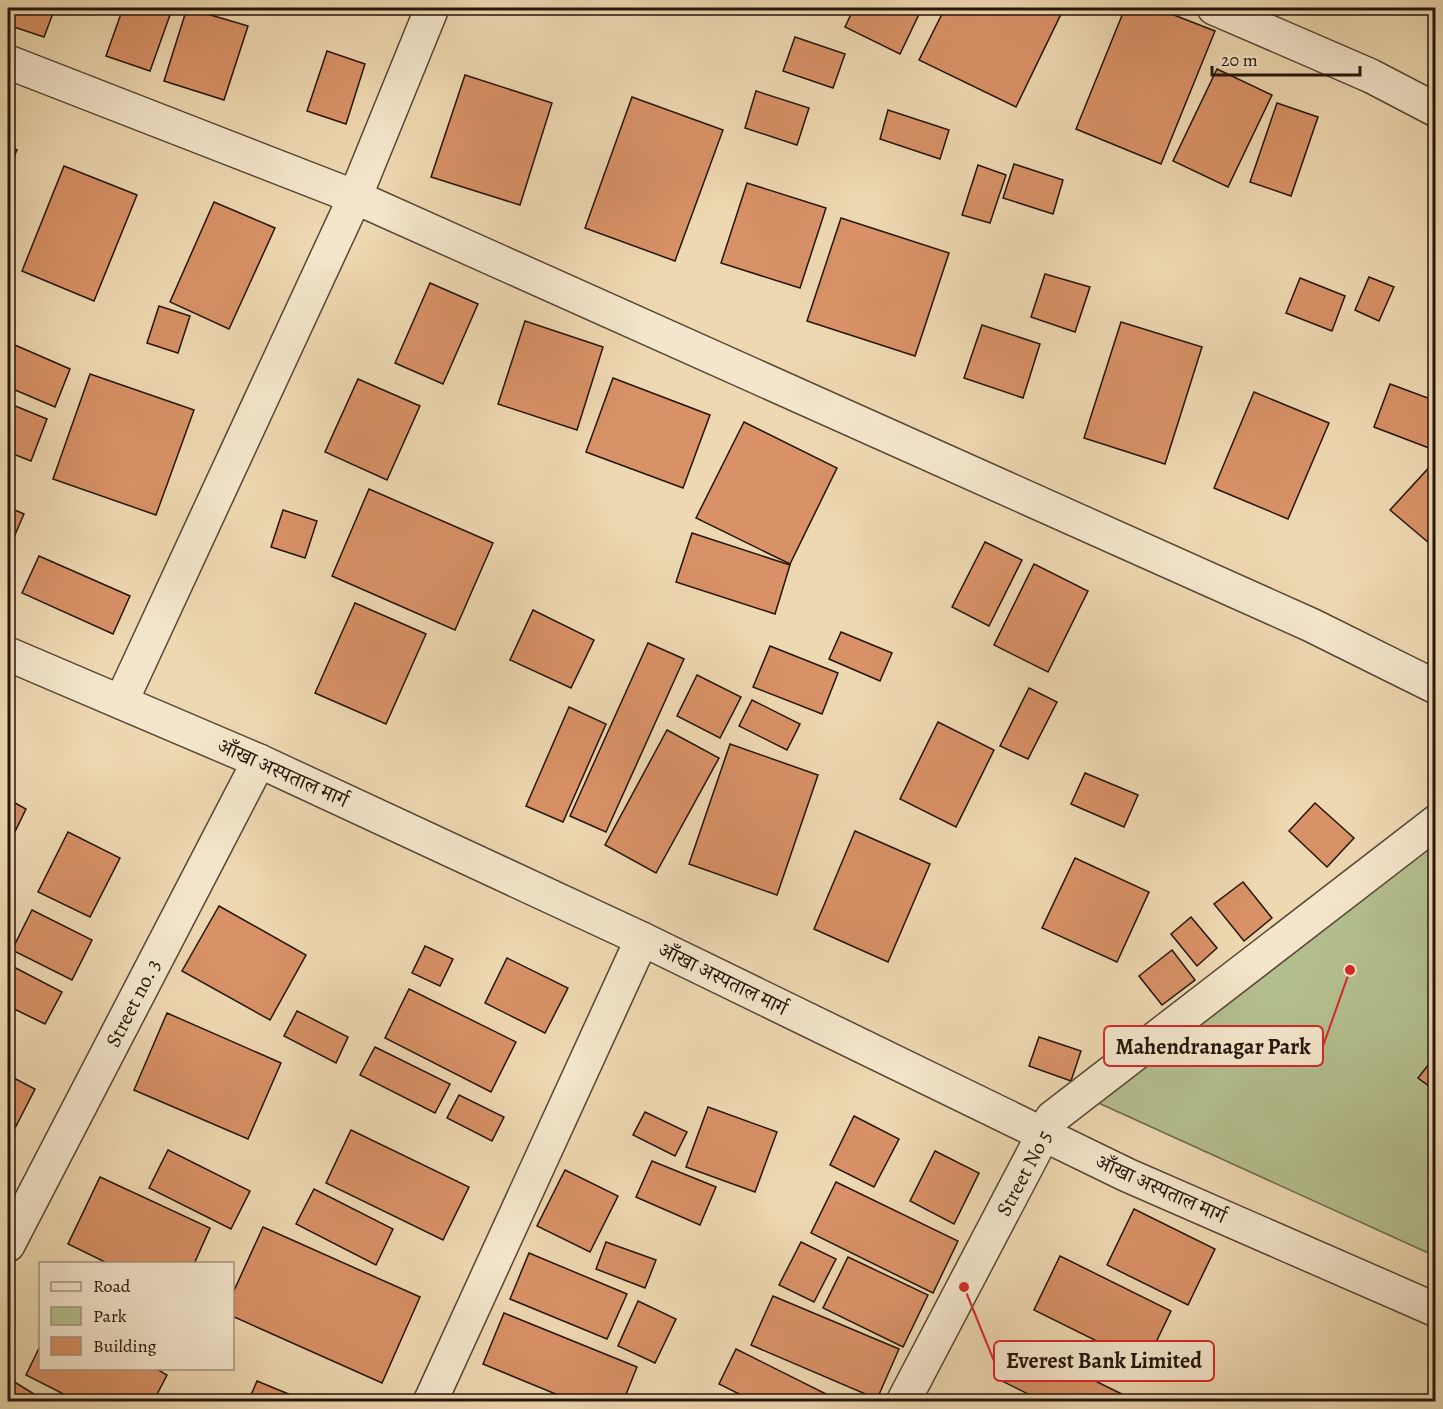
<svg xmlns="http://www.w3.org/2000/svg" width="1443" height="1409" viewBox="0 0 1443 1409" font-family="Alegreya,'Noto Serif Devanagari',serif">
  <rect width="100%" height="100%" fill="#eed8b1"/>
  <filter id="stains"><feTurbulence type="fractalNoise" baseFrequency=".00333" numOctaves="4"/><feColorMatrix values="0 0 0 0 .2 0 0 0 0 .09 0 0 0 0 .02 0 0 0 .5 -.17"/></filter>
  <radialGradient id="worn" r=".72"><stop offset=".6" stop-color="#630" stop-opacity="0"/><stop offset="1" stop-color="#630" stop-opacity=".3"/></radialGradient>
  <path fill="#b4bf8f" stroke="#6c6a4d" stroke-width="1.5" d="M1435 840V1256L1092 1100Z"/>
  <g fill="#d99167" stroke="#24150b" stroke-width="1.5">
    <path d="M13 8H55L44 37 8 25Z"/>
    <path d="M123 8H149L170 15 150 71 106 56Z"/>
    <path d="M187 8 248 26 224 100 164 81Z"/>
    <path d="M854 8H922L900 54 845 27Z"/>
    <path d="M945 8H1048L1061 14 1016 107 919 60Z"/>
    <path d="M1125 8H1156L1215 31 1161 164 1076 129Z"/>
    <path d="M795 37 845 54 833 88 783 71Z"/>
    <path d="M327 51 365 64 346 124 307 111Z"/>
    <path d="M1217 69 1272 95 1228 187 1173 161Z"/>
    <path d="M465 75 552 103 520 205 431 177Z"/>
    <path d="M756 91 809 108 797 145 745 128Z"/>
    <path d="M632 97 723 130 675 261 585 228Z"/>
    <path d="M1277 103 1318 117 1291 196 1250 182Z"/>
    <path d="M888 110 949 130 940 159 880 139Z"/>
    <path d="M8 146 17 150 8 171Z"/>
    <path d="M1014 164 1063 180 1053 214 1003 198Z"/>
    <path d="M978 165 1006 175 990 223 962 215Z"/>
    <path d="M64 166 137 195 94 301 22 271Z"/>
    <path d="M747 183 826 208 800 288 721 263Z"/>
    <path d="M214 202 275 228 229 329 170 302Z"/>
    <path d="M841 218 949 253 915 356 807 321Z"/>
    <path d="M1045 274 1090 287 1075 332 1031 317Z"/>
    <path d="M1369 277 1394 287 1379 321 1355 310Z"/>
    <path d="M1300 278 1345 296 1332 331 1286 313Z"/>
    <path d="M430 283 478 304 443 384 395 363Z"/>
    <path d="M159 306 190 316 178 353 147 343Z"/>
    <path d="M525 321 603 347 577 430 498 404Z"/>
    <path d="M1121 322 1202 347 1165 464 1084 438Z"/>
    <path d="M982 325 1040 344 1023 398 964 378Z"/>
    <path d="M8 342 70 369 55 407 8 387Z"/>
    <path d="M90 374 194 410 156 515 53 479Z"/>
    <path d="M613 378 710 415 683 488 586 452Z"/>
    <path d="M358 379 420 406 387 480 325 452Z"/>
    <path d="M1390 384 1436 401V432L1429 448 1374 427Z"/>
    <path d="M1254 392 1329 423 1288 519 1214 488Z"/>
    <path d="M8 403 47 419 31 461 8 452Z"/>
    <path d="M744 422 837 468 790 564 696 518Z"/>
    <path d="M1436 460V535L1429 543 1390 510Z"/>
    <path d="M369 489 493 543 455 630 332 576Z"/>
    <path d="M8 507 24 514 8 551Z"/>
    <path d="M283 510 317 521 305 558 271 547Z"/>
    <path d="M692 533 790 565 775 614 676 582Z"/>
    <path d="M985 542 1022 560 989 626 952 607Z"/>
    <path d="M39 556 130 596 113 634 22 593Z"/>
    <path d="M1034 564 1088 591 1048 672 994 645Z"/>
    <path d="M355 603 426 634 386 724 315 693Z"/>
    <path d="M533 610 594 640 571 688 510 660Z"/>
    <path d="M841 632 892 653 880 681 829 659Z"/>
    <path d="M648 643 684 659 606 832 570 816Z"/>
    <path d="M770 646 838 673 822 714 753 687Z"/>
    <path d="M697 675 741 697 720 738 677 716Z"/>
    <path d="M1029 688 1057 702 1028 759 1000 746Z"/>
    <path d="M752 700 800 724 787 750 739 726Z"/>
    <path d="M569 707 606 724 563 822 526 806Z"/>
    <path d="M938 722 994 750 956 827 900 799Z"/>
    <path d="M667 730 719 758 656 873 605 845Z"/>
    <path d="M730 744 818 775 777 895 689 864Z"/>
    <path d="M1085 773 1138 795 1124 827 1071 804Z"/>
    <path d="M8 799 26 809 8 846Z"/>
    <path d="M1315 803 1354 838 1327 867 1289 831Z"/>
    <path d="M855 831 930 864 888 962 814 929Z"/>
    <path d="M68 832 120 858 90 917 38 892Z"/>
    <path d="M1075 858 1149 892 1117 962 1042 928Z"/>
    <path d="M1243 882 1272 918 1244 941 1214 904Z"/>
    <path d="M219 906 306 955 270 1020 182 971Z"/>
    <path d="M32 910 92 940 72 980 12 950Z"/>
    <path d="M1191 917 1217 948 1197 966 1171 934Z"/>
    <path d="M425 946 453 959 440 986 412 973Z"/>
    <path d="M1172 950 1195 980 1162 1005 1139 976Z"/>
    <path d="M507 958 568 988 545 1033 485 1003Z"/>
    <path d="M8 964 62 992 45 1024 8 1006Z"/>
    <path d="M409 989 516 1042 491 1092 385 1038Z"/>
    <path d="M297 1011 348 1037 336 1063 284 1036Z"/>
    <path d="M167 1013 281 1063 248 1139 134 1090Z"/>
    <path d="M1039 1037 1081 1051 1071 1081 1029 1066Z"/>
    <path d="M375 1047 450 1084 435 1113 360 1075Z"/>
    <path d="M1436 1055V1091L1418 1078Z"/>
    <path d="M8 1075 35 1089 11 1136 8 1134Z"/>
    <path d="M459 1095 504 1117 492 1141 447 1118Z"/>
    <path d="M708 1107 777 1132 755 1192 686 1167Z"/>
    <path d="M645 1112 687 1132 675 1156 633 1135Z"/>
    <path d="M854 1116 899 1139 874 1187 830 1165Z"/>
    <path d="M351 1130 469 1187 443 1240 326 1183Z"/>
    <path d="M168 1150 250 1191 231 1229 149 1188Z"/>
    <path d="M935 1151 979 1173 954 1224 910 1201Z"/>
    <path d="M652 1161 716 1187 700 1225 636 1197Z"/>
    <path d="M565 1170 618 1196 590 1252 537 1226Z"/>
    <path d="M100 1177 210 1228 194 1264H109L68 1244Z"/>
    <path d="M836 1182 958 1241 933 1293 811 1233Z"/>
    <path d="M314 1189 393 1229 376 1265 296 1224Z"/>
    <path d="M1134 1209 1215 1249 1188 1305 1107 1265Z"/>
    <path d="M263 1227 420 1297 382 1383 232 1316V1295Z"/>
    <path d="M606 1242 656 1260 645 1288 596 1269Z"/>
    <path d="M801 1242 836 1259 814 1302 779 1285Z"/>
    <path d="M529 1253 627 1294 607 1339 510 1299Z"/>
    <path d="M1060 1256 1171 1311 1145 1365 1034 1310Z"/>
    <path d="M848 1257 928 1295 903 1347 823 1308Z"/>
    <path d="M773 1296 899 1349 877 1399 751 1345Z"/>
    <path d="M638 1301 676 1319 655 1363 618 1346Z"/>
    <path d="M504 1313 637 1367 623 1402H575L483 1364Z"/>
    <path d="M1016 1342 1138 1402H1044L998 1379Z"/>
    <path d="M40 1346V1368H155L167 1375 153 1402H79L26 1375Z"/>
    <path d="M736 1349 842 1402H755L719 1384Z"/>
    <path d="M8 1378 47 1402H8Z"/>
    <path d="M257 1381 308 1402H248Z"/>
  </g>
  <g fill="none" stroke-linecap="round" stroke-linejoin="round">
    <defs>
      <g id="minor">
        <path d="M1214 8 1371 76 1436 110"/>
        <path d="M8 62 355 197 1311 625 1436 687"/>
        <path d="M8 654 259 761 642 939 1127 1175 1436 1310"/>
        <path d="M121 702 355 197 432 8"/>
        <path d="M8 1245 259 761"/>
        <path d="M430 1402 642 939"/>
        <path d="M903 1402 1052 1118 1436 822"/>
      </g>
    </defs>
    <use href="#minor" stroke="#564634" stroke-width="36"/>
    <use href="#minor" stroke="#f4e6cc" stroke-width="33"/>
  </g>
  <g text-anchor="middle" stroke-width="4.5" stroke-linejoin="round" paint-order="stroke">
    <g font-size="21" fill="#24150b" stroke="#f4e6cc">
      <text transform="translate(283 773) rotate(24)" y="7">आँखा अस्पताल मार्ग</text>
      <text transform="translate(723 979) rotate(26)" y="7">आँखा अस्पताल मार्ग</text>
      <text transform="translate(133 1003) rotate(-63)" y="7">Street no. 3</text>
      <text transform="translate(1024 1173) rotate(-62)" y="7">Street No 5</text>
      <text transform="translate(1161 1189) rotate(24)" y="7">आँखा अस्पताल मार्ग</text>
    </g>
  </g>
  <path fill="none" stroke="#d62828" stroke-width="2" d="M1350 970L1323 1046M964 1287L994 1361"/>
  <g fill="#d62828" stroke="#f4e6cc" stroke-width="2">
    <circle cx="1350" cy="970" r="6"/>
    <circle cx="964" cy="1287" r="6"/>
  </g>
  <g fill="#f4e6cc" stroke="#d62828" stroke-width="2">
    <rect x="1104" y="1026" width="219" height="40" rx="6"/>
    <rect x="994" y="1341" width="220" height="40" rx="6"/>
  </g>
  <g font-size="22" text-anchor="middle" font-weight="bold" fill="#24150b">
    <text x="1213" y="1054">Mahendranagar Park</text>
    <text x="1104" y="1368">Everest Bank Limited</text>
  </g>
  <rect width="1443" height="1409" fill="none" stroke="#eed8b1" stroke-width="30"/>
  <rect x="9" y="9" width="1425" height="1391" fill="none" stroke="#24150b" stroke-width="3"/>
  <rect x="15" y="15" width="1413" height="1379" fill="none" stroke="#24150b" stroke-width="1.5"/>
  <rect x="39" y="1262" width="195" height="108" fill="#f4e6cc" stroke="#a1927f" stroke-width="1.5"/>
  <rect x="51" y="1282" width="30" height="9" fill="#f4e6cc" stroke="#a1927f" stroke-width="1.5"/>
  <text x="93" y="1292" font-size="18" fill="#24150b">Road</text>
  <rect x="51" y="1307" width="30" height="18" fill="#b4bf8f" stroke="#a1927f" stroke-width="1.5"/>
  <text x="93" y="1322" font-size="18" fill="#24150b">Park</text>
  <rect x="51" y="1337" width="30" height="18" fill="#d99167" stroke="#a1927f" stroke-width="1.5"/>
  <text x="93" y="1352" font-size="18" fill="#24150b">Building</text>
  <path d="M1212 66v9h148v-9" fill="none" stroke="#24150b" stroke-width="3"/>
  <text x="1221" y="66" font-size="18" fill="#24150b" stroke="#f4e6cc" stroke-width="4.5" paint-order="stroke">20 m</text>
  <rect width="100%" height="100%" filter="url(#stains)"/>
  <rect width="100%" height="100%" fill="url(#worn)"/>
</svg>
